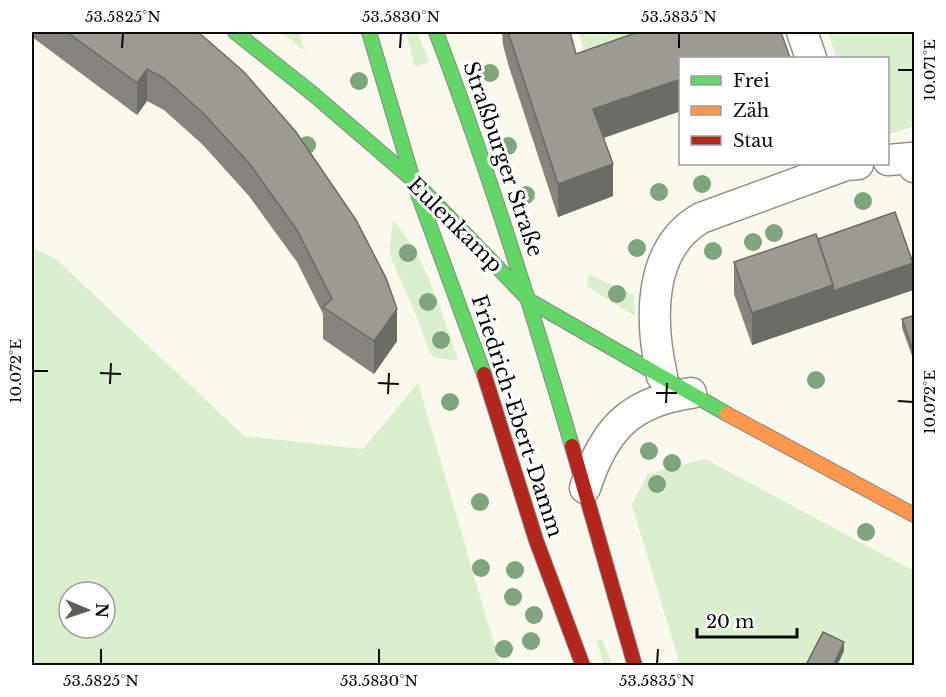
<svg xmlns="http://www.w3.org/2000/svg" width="946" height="697" viewBox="0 0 946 697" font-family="'Libre Baskerville',serif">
  <rect width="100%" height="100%" fill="#f9f9ed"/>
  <g fill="#dbefcd" fill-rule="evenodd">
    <path d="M281 32H299L305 51Z"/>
    <path d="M406 32H417L429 62 415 67Z"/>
    <path d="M579 32H684L587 61Z"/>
    <path d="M828 32H914V126L888 135V58H837Z"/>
    <path d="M393 220C427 259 441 311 458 360L435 358 429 352 417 317 391 258 390 247Z"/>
    <path d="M32 247 57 260 244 436 363 449 418 383 500 665H32ZM69 592H105V628H69Z"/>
    <path d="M588 274 634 295 635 316 587 286Z"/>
    <path d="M705 459 914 571V665H680L632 505 648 474Z"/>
    <path d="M596 640H602L613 665H604Z"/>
  </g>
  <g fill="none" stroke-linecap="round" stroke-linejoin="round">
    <defs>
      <g id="street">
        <path d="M802 32 811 58"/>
        <path d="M888 160 911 158 914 167"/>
        <path d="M662 376C650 322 647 249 701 218L846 165 858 164"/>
        <path d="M585 488C604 430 629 402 691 393"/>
      </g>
      <g id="fast">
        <path d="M235 32 313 94 413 180 530 301 727 414"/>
        <path d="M369 32 413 180 484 374"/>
        <path d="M436 32C488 168 531 306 572 446"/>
      </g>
      <path id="slow" d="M727 414 914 515"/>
      <g id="jam">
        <path d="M484 374 536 540 583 666"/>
        <path d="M572 446 635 666"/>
      </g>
    </defs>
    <use href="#street" stroke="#92928c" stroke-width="33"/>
    <use href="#fast" stroke="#888883" stroke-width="16"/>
    <use href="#slow" stroke="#888883" stroke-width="16"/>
    <use href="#jam" stroke="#888883" stroke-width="16"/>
    <use href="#street" stroke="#fefefc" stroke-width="30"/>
    <use href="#fast" stroke="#63d668" stroke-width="14"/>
    <use href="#slow" stroke="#ff974d" stroke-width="14"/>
    <use href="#jam" stroke="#b3261e" stroke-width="14"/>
  </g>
  <g fill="#80a47b">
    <circle cx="490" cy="73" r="9"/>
    <circle cx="359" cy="81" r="9"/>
    <circle cx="307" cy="145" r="9"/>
    <circle cx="508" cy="146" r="9"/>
    <circle cx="702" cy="184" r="9"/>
    <circle cx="659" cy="192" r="9"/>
    <circle cx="526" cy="195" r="9"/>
    <circle cx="863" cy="201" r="9"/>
    <circle cx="774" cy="233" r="9"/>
    <circle cx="753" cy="242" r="9"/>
    <circle cx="637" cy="248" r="9"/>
    <circle cx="713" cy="251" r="9"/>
    <circle cx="408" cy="253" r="9"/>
    <circle cx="617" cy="294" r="9"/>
    <circle cx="428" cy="302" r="9"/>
    <circle cx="441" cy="340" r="9"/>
    <circle cx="816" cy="380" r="9"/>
    <circle cx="450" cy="402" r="9"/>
    <circle cx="649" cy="451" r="9"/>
    <circle cx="672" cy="463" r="9"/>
    <circle cx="657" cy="484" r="9"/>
    <circle cx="480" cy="502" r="9"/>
    <circle cx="866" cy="532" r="9"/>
    <circle cx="481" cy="568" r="9"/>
    <circle cx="515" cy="570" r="9"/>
    <circle cx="513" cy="597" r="9"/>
    <circle cx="534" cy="615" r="9"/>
    <circle cx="531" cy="641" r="9"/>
    <circle cx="504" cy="649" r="9"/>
  </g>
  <g fill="#85847e">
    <path d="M32 32H198L397 341 374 374 323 339V314L297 262 249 196 203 145 164 110 147 101 137 115 32 37Z"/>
    <path d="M502 32H570L576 54 681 58V111L604 138 613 196 558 217 509 67 503 45Z"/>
    <path d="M818 239 913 290 752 345 734 294V262Z"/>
    <path d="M915 315V364L902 328V319Z"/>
  </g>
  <g fill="#6c6c67">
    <path d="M147 69V101L137 115V83Z"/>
    <path d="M681 79V111L593 141V109Z"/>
    <path d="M613 164V196L558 217V184Z"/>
    <path d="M913 263V290L752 345V313L833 285Z"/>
    <path d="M397 309V341L374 374V341Z"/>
    <path d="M844 642V651L837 666H833Z"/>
  </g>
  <g fill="#9b9a93" stroke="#6c6c67" stroke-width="1.5">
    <path d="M67 32H198L244 72 296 132 356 220 386 278 397 309 374 341 323 307 332 299 297 230 249 163 203 113 164 78 147 69 137 83Z"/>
    <path d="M508 32H570L576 54 638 32H781L790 58H681V79L593 109 613 164 558 184Z"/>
    <path d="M895 212 913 263 833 291V285L818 239Z"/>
    <path d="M816 234 833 285 752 313 734 262Z"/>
    <path d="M915 315V356L902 319Z"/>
    <path d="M823 632 844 642 833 666H813L807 663Z"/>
  </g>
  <path fill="none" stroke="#0a0a0a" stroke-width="2" d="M122 48 123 33M400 48 401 33M679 48V33M898 70H913M33 371H48M100 373 121 374M378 383 399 384M110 384 111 363M656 393H677M388 394 389 373M898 401 913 402M666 403 667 383M101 664V649M379 664V649M657 664 658 649"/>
  <g text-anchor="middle" stroke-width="6" stroke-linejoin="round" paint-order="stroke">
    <g font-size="21" fill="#0a0a0a" stroke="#fff">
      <text transform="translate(503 159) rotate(71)" y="7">Straßburger Straße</text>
      <text transform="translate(455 225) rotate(45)" y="7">Eulenkamp</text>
      <text transform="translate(517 416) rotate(72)" y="7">Friedrich-Ebert-Damm</text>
    </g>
  </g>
  <rect width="946" height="697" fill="none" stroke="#ffffff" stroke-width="66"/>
  <rect x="679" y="57" width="210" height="108" fill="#ffffff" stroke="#9d9d9d" stroke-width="1.5"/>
  <rect x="691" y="76" width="30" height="9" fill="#63d668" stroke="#9d9d9d" stroke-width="1.5"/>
  <text x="733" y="87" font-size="18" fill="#0a0a0a">Frei</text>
  <rect x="691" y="106" width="30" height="9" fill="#ff974d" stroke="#9d9d9d" stroke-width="1.5"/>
  <text x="733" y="117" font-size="18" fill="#0a0a0a">Zäh</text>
  <rect x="691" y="136" width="30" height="9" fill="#b3261e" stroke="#9d9d9d" stroke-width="1.5"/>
  <text x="733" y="147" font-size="18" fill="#0a0a0a">Stau</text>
  <g transform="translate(87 610) rotate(92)"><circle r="28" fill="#ffffff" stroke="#9d9d9d" stroke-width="1.5"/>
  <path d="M0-4.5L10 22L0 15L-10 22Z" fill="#5e5e59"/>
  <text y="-9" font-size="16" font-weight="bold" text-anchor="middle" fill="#0a0a0a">N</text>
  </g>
  <path d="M697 628v9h100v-9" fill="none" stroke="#0a0a0a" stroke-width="3"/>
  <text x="706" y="628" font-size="18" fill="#0a0a0a" stroke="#ffffff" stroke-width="4.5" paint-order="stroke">20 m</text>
  <rect x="33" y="33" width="880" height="631" fill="none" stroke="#0a0a0a" stroke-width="2"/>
  <g font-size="15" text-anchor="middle" fill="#0a0a0a">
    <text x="123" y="22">53.5825°N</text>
    <text x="401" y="22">53.5830°N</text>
    <text x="679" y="22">53.5835°N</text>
    <text transform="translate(930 70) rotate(-90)" y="5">10.071°E</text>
    <text transform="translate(16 371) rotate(-90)" y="5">10.072°E</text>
    <text transform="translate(930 402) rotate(-90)" y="5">10.072°E</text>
    <text x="101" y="686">53.5825°N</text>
    <text x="379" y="686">53.5830°N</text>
    <text x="657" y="686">53.5835°N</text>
  </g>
</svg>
